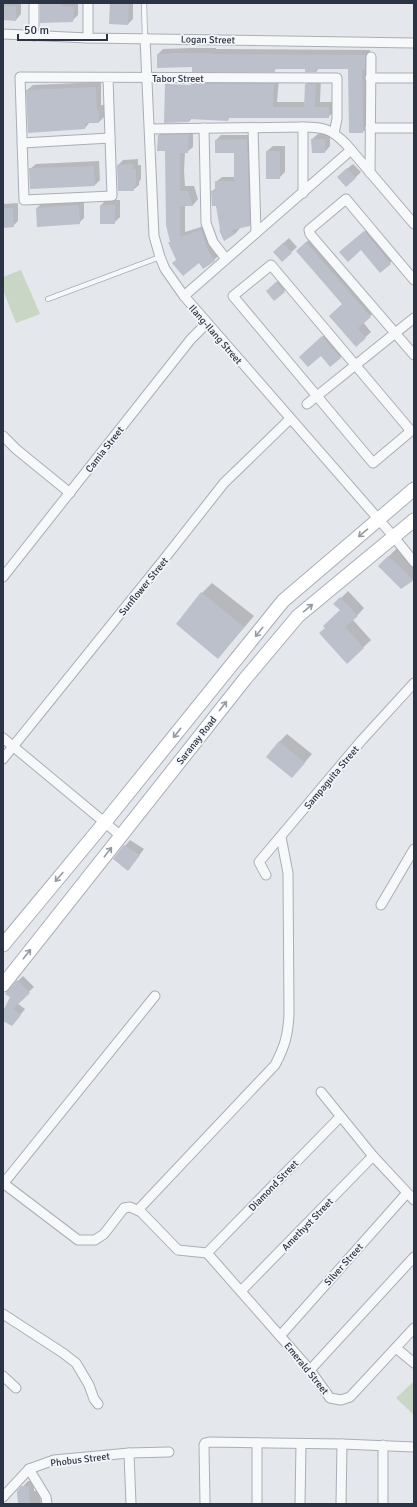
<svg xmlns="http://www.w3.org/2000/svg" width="417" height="1507" viewBox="0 0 417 1507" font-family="Signika,sans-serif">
  <rect width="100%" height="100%" fill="#e4e7ec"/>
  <g fill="#c9d6c5">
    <path d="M21 270 40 314 16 323 3 290V277Z"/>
    <path d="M414 1381V1415L396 1398Z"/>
  </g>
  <g fill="#0003" fill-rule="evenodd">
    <path d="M3 3H21V14L16 20 3 19Z"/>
    <path d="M41 3H78V15L72 21Z"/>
    <path d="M110 3H133V19L128 24Z"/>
    <path d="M190 48H216V49L370 50 368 127 363 132 349 68H319L317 71 306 68H277L274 71 193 66 158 54 163 49Z"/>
    <path d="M171 79H279L277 102H305L306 84 311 79H321L320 102H333L334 112 328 117H230L228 120 192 118 189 122 166 84ZM170 83 196 84V86L170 85Z"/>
    <path d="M101 82V105H104V117L99 122H90L85 128 29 132 27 90 33 85Z"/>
    <path d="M164 130H193V147L187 152H185L184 171 185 186H194L198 199 193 205H185V232L207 225 219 255 214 260 199 262 177 260 171 242 166 150 159 135Z"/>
    <path d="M318 134H330V146L325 152 312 139Z"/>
    <path d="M221 135H252L255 220 249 225 239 227 240 228 235 234 221 229 217 205 212 191 216 188V182L222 177H235V152L216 140Z"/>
    <path d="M273 146H285V172L279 178 267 151Z"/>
    <path d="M138 159V165H141V179L139 182V185L133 190 118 165 123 160Z"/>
    <path d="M99 161 100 180 95 185 30 169 36 164Z"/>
    <path d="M353 164 361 172 355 178 343 172Z"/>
    <path d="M106 200H120V217L114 223 101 205Z"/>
    <path d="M84 201V218L79 223 37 208 42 203Z"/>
    <path d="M18 203V221L13 226 3 227V204Z"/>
    <path d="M370 227 395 258 390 263 361 249 340 252Z"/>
    <path d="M312 237 376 311 363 322 371 332 356 346 343 304 302 246Z"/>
    <path d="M289 238 297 247 282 260 280 246Z"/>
    <path d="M282 277 289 286 284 291H267Z"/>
    <path d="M328 332 346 352 331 365 321 354 306 351Z"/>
    <path d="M399 546 414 560V579L401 588 379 566Z"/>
    <path d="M212 583 254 616 218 658 202 593Z"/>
    <path d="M348 591 364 608 353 620 371 640 347 663 326 628 341 610 335 604Z"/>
    <path d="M287 734 312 754 292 777 279 742Z"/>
    <path d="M130 840 144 849 128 870 125 846Z"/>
    <path d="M23 976 34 987 17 1003 25 1009 17 1019 3 1020V1013L18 981Z"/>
    <path d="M28 1481H34V1491H40L41 1504H19L18 1492Z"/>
  </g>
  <g fill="#bbc0ca">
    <path d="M40 3H62V6L74 7 73 22 40 23Z"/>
    <path d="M110 3H129L128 25 109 24Z"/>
    <path d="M3 6H16V21L3 20Z"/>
    <path d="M171 53H211V54L365 55V69H362L363 133H349L348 69H317V72H305V69H275V72H192V67L157 68V54H171Z"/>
    <path d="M165 84 191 85V84H274L273 107H304L305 84H316L315 107H329V118H229L228 121 189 119V122L164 123Z"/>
    <path d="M96 87 97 110H99V123H85V129L28 133 26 90Z"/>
    <path d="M189 134 188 153H180V191H188L193 206H180V237L201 230 208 251 215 261 203 269 199 263 183 276 172 263 176 260 168 242H170L166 225 165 151H157L158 135Z"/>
    <path d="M247 139 250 226 232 230 235 234 224 241 219 230H220L216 206H212L211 191H215V181H234V153H215V140Z"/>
    <path d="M311 139H325V153H312Z"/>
    <rect x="266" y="151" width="14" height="28"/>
    <path d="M133 164V169H136V186H134V191H118L117 165Z"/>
    <path d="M94 166 95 186 30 189 29 168Z"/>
    <path d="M347 168 356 178 346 187 337 177Z"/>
    <path d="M79 205 80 224 37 227 36 208Z"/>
    <rect x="100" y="205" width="15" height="19"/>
    <path d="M3 208H13L14 227 3 228Z"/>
    <path d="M364 231 391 264 380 273 361 250 348 262 339 252Z"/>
    <path d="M306 242 371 317 358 328 366 338 356 347 329 316 342 304 296 251Z"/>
    <path d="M283 243 292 253 282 262 273 252Z"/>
    <path d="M276 282 285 292 274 301 266 291Z"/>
    <path d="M322 336 341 358 330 367 321 356 308 367 299 357Z"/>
    <path d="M388 556 414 580 401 589 378 566Z"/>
    <path d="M201 592 244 627 218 659 176 624Z"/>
    <path d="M340 597 358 616 345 627 364 648 347 664 319 633 325 628 323 626 340 610 333 604Z"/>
    <path d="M279 741 305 763 292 778 266 757Z"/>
    <path d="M124 845 140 855 128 871 113 859Z"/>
    <path d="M17 980 30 993 13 1009 21 1015 12 1026 3 1021V1011L10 997 5 994Z"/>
    <path d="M21 1486H29L30 1504H18L17 1491Z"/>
  </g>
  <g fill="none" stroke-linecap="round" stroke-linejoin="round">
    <defs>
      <g id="lane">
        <path d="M144 3 145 38"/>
        <path d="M48 299 160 257"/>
      </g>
      <g id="street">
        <path d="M34 3V36"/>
        <path d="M88 3V38"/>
        <path d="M3 34 88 38 414 43"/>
        <path d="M145 38 154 236 160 257 165 269 184 296 394 537 414 562"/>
        <path d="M108 78 112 196 24 200 20 77 337 78V119L334 133"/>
        <path d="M370 78H414"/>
        <path d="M204 128 206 223 213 242 226 259"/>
        <path d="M253 128 256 233"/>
        <path d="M370 128H414"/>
        <path d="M150 129 303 127C324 127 331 129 346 144L414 224"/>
        <path d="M22 143 110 138"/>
        <path d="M370 173 371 57"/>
        <path d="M303 193V127"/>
        <path d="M271 265 411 431 373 463 233 296Z"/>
        <path d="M414 280 346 199 309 230 310 234 414 355"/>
        <path d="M184 296 351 150"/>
        <path d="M307 404 414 318"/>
        <path d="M3 436 16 449 70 493"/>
        <path d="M3 577 191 339 207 323"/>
        <path d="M3 738 121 836"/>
        <path d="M3 759 161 563 224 483 290 419"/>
        <path d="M266 875 259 862 361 741 414 683"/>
        <path d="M381 905 414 849"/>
        <path d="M321 1092 373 1156 414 1200"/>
        <path d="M3 1183 78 1240H95L104 1234 124 1208 130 1207 141 1212 178 1250 207 1253"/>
        <path d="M3 1184 155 996"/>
        <path d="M138 1210 275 1065C285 1046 288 1035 289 1014L288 873 281 837"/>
        <path d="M207 1253 310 1370 330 1398 341 1400 350 1397 414 1328"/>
        <path d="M207 1253 340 1117"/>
        <path d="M241 1291 373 1156"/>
        <path d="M3 1314 63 1353 76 1363 89 1385 94 1399 98 1404"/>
        <path d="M280 1336 407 1193"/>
        <path d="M396 1348 414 1363"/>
        <path d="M310 1370 414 1257"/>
        <path d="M3 1376 16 1388"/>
        <path d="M383 1445V1504"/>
        <path d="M129 1453 131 1504"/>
        <path d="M29 1469 46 1497 47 1504"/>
        <path d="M3 1497 29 1469 54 1460 129 1453 169 1452"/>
        <path d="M205 1504 204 1445 205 1443 209 1442 342 1444 414 1447"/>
        <path d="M257 1504V1443"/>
        <path d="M300 1504 301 1444"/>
        <path d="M341 1504 342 1444"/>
      </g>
      <g id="secondary">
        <path d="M3 945 105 822 283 601 414 489"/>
        <path d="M3 985 245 679 298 616 414 520"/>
      </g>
    </defs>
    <use href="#lane" stroke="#a9aeb7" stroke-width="6"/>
    <use href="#street" stroke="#a9aeb7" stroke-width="11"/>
    <use href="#secondary" stroke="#a9aeb7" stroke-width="15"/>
    <use href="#lane" stroke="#f7f8fa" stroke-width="4.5"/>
    <use href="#street" stroke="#f7f8fa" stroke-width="9"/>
    <use href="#secondary" stroke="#fff" stroke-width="13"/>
  </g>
  <defs><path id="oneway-shaft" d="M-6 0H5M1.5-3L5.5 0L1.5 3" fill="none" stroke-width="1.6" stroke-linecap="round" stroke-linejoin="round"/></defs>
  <g stroke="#959aa2">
    <use href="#oneway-shaft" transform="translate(363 533) rotate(140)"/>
    <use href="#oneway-shaft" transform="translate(308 608) rotate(-39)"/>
    <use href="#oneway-shaft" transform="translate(259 632) rotate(129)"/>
    <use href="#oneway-shaft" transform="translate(223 706) rotate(-52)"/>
    <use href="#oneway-shaft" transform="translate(177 733) rotate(129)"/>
    <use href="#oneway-shaft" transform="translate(108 852) rotate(-52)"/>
    <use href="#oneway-shaft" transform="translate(59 877) rotate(130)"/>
    <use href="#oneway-shaft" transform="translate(27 954) rotate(-52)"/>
  </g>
  <g text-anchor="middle" stroke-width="3.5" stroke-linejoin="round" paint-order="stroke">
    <g font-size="10" fill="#2b3445" stroke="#f4f6f9">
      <text transform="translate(208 39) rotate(1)" y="4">Logan Street</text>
      <text x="178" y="82">Tabor Street</text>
      <text transform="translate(216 334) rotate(49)" y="4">Ilang-Ilang Street</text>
      <text transform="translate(104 449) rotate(-52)" y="4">Camia Street</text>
      <text transform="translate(143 586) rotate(-51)" y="4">Sunflower Street</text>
      <text transform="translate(196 740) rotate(-52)" y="4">Saranay Road</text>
      <text transform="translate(331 777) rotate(-50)" y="4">Sampaguita Street</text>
      <text transform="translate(273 1185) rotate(-46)" y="4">Diamond Street</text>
      <text transform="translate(307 1224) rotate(-46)" y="4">Amethyst Street</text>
      <text transform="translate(343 1264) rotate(-48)" y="4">Silver Street</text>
      <text transform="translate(307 1368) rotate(51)" y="4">Emerald Street</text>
      <text transform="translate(80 1459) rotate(-7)" y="4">Phobus Street</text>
    </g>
  </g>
  <rect width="417" height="1507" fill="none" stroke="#2b3445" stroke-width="8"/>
  <path d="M18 34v6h89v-6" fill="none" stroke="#2b3445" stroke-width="2"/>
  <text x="24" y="34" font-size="12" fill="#2b3445" stroke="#f4f6f9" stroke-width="3" paint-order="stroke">50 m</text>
</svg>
